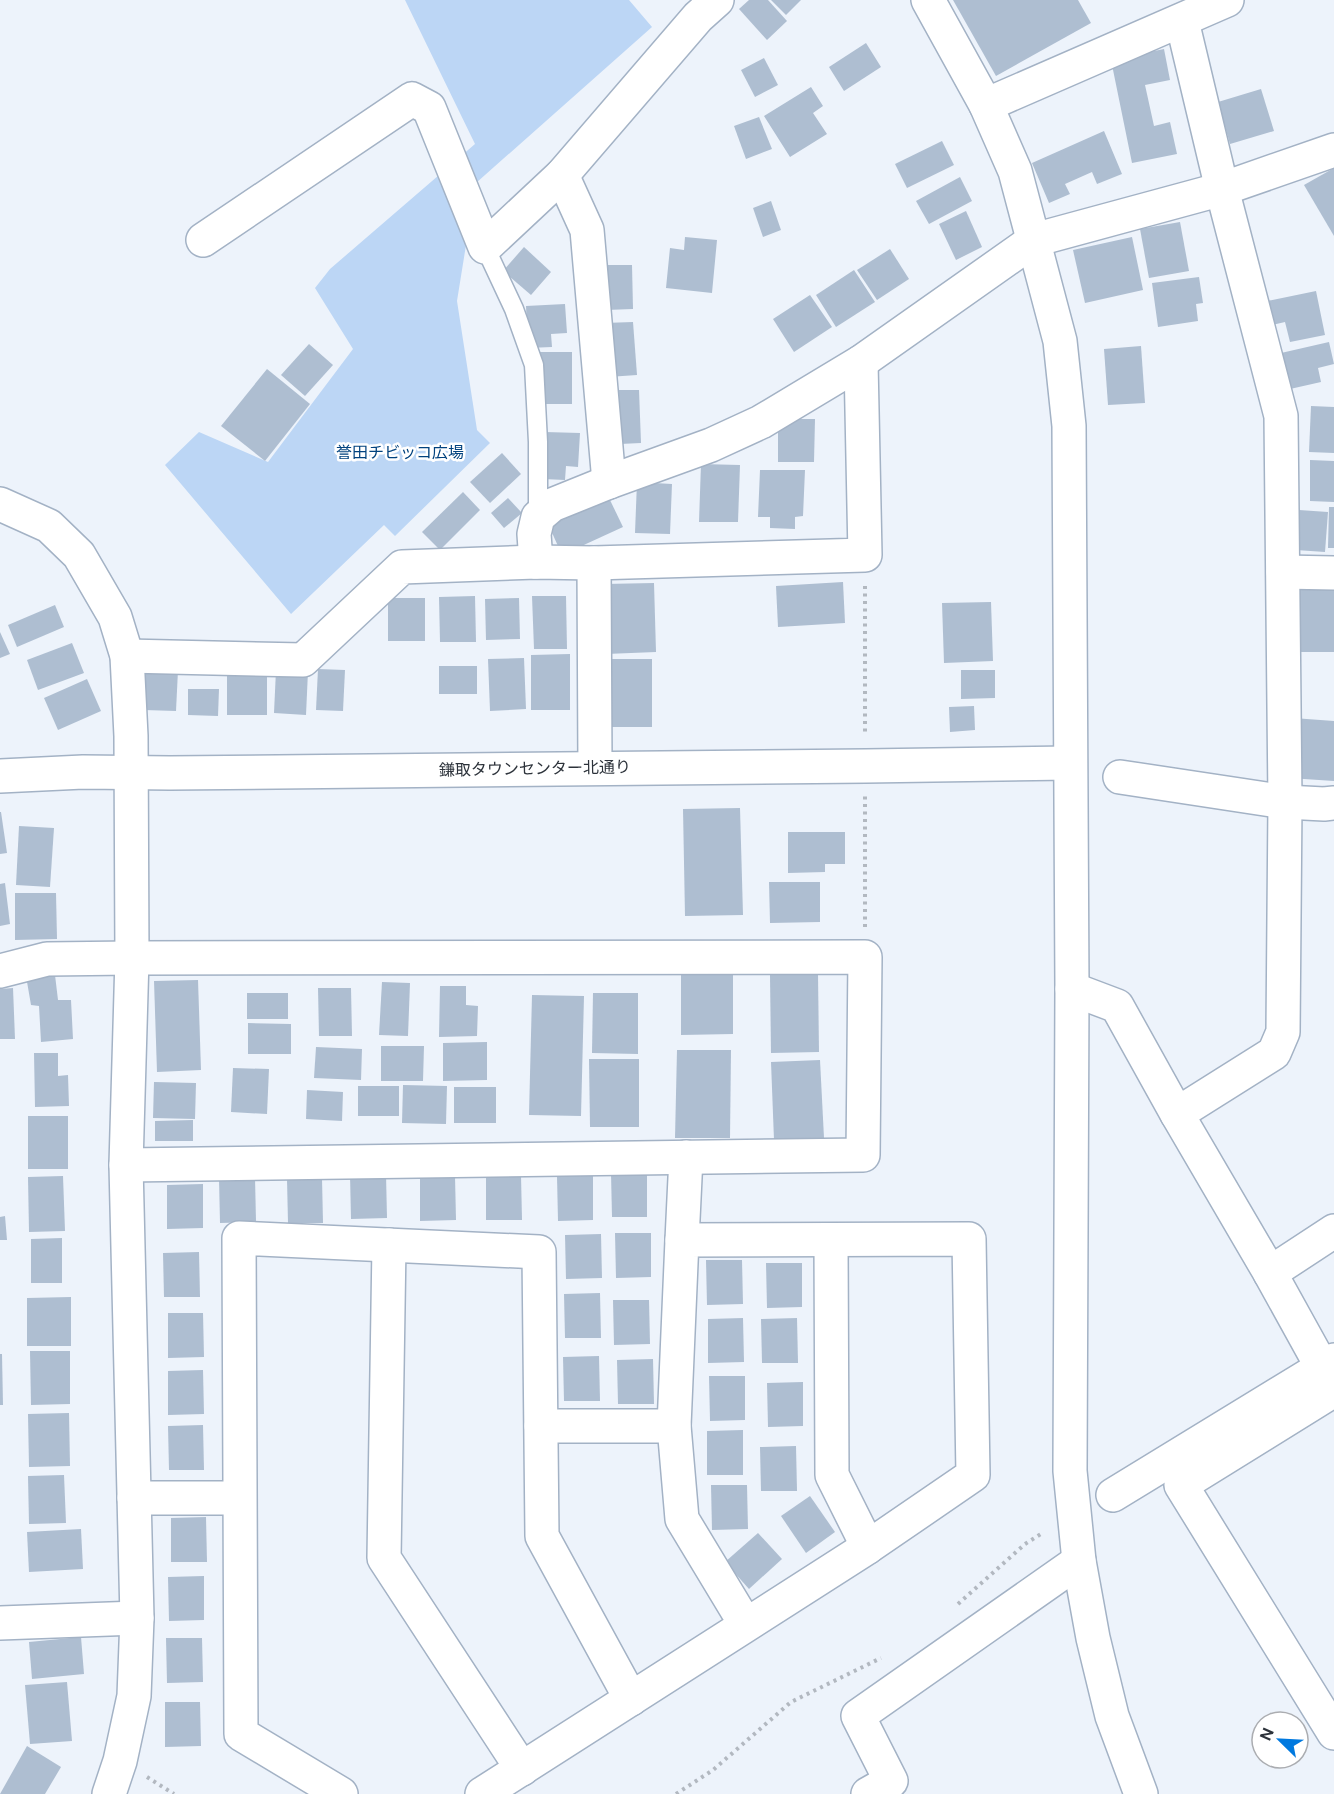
<svg xmlns="http://www.w3.org/2000/svg" width="1334" height="1794" viewBox="0 0 1334 1794" font-family="'DM Sans','Noto Sans JP',sans-serif">
  <rect width="100%" height="100%" fill="#edf3fb"/>
  <path fill="#bcd6f5" d="M405 0H629L652 27 476 183 457 301 477 430 490 443 395 536 384 525 291 614 165 465 199 432 268 462 353 349 315 288 330 269 475 144Z"/>
  <g fill="#aebed1">
    <path d="M749 0H768L787 21 767 40 739 9Z"/>
    <path d="M771 0H801L786 15Z"/>
    <path d="M953 0H1078L1091 23 996 76Z"/>
    <path d="M866 43 881 67 844 91 829 67Z"/>
    <path d="M1164 49 1170 80 1145 85 1154 126 1170 122 1177 154 1132 163 1111 60Z"/>
    <path d="M764 58 778 85 755 97 741 70Z"/>
    <path d="M811 87 823 106 813 113 827 134 790 157 764 116Z"/>
    <path d="M1261 89 1274 131 1230 144 1218 102Z"/>
    <path d="M759 117 772 149 746 159 734 126Z"/>
    <path d="M1104 131 1122 174 1097 184 1092 172 1065 184 1070 194 1049 203 1032 163Z"/>
    <path d="M942 141 954 165 907 188 895 164Z"/>
    <path d="M1334 168V236L1304 185Z"/>
    <path d="M960 177 972 201 929 224 916 201Z"/>
    <path d="M771 201 781 230 763 237 753 208Z"/>
    <path d="M966 211 982 247 956 260 939 224Z"/>
    <path d="M1180 222 1189 271 1149 278 1140 229Z"/>
    <path d="M685 237 717 240 712 293 666 288 670 248 684 250Z"/>
    <path d="M1132 237 1143 290 1085 303 1073 250Z"/>
    <path d="M524 247 551 272 531 295 503 271Z"/>
    <path d="M890 249 909 279 877 300 857 270Z"/>
    <path d="M605 265H632L633 309 606 310Z"/>
    <path d="M854 270 875 302 836 327 816 295Z"/>
    <path d="M1199 277 1203 303 1196 304 1198 321 1158 327 1152 283Z"/>
    <path d="M1316 291 1325 335 1290 342 1285 322 1272 325 1267 301Z"/>
    <path d="M810 295 832 327 794 352 773 319Z"/>
    <path d="M565 304 567 333 551 334 552 347 528 348 526 306Z"/>
    <path d="M633 322 637 375 608 377 604 323Z"/>
    <path d="M1329 342 1334 364 1318 368 1321 382 1290 389 1281 353Z"/>
    <path d="M309 344 333 365 305 396 281 375Z"/>
    <path d="M1141 346 1145 403 1108 405 1104 349Z"/>
    <rect x="539" y="352" width="33" height="52"/>
    <path d="M267 369 310 404 265 461 221 426Z"/>
    <path d="M618 390H639L641 443 620 444Z"/>
    <path d="M1311 406 1334 407V453L1309 452Z"/>
    <path d="M778 419H815L814 462H778Z"/>
    <path d="M545 432 580 433 578 467 566 466 565 480 543 479Z"/>
    <path d="M502 453 521 474 490 503 470 482Z"/>
    <path d="M1310 460 1334 461V502L1310 501Z"/>
    <path d="M701 464 740 465 738 522H699Z"/>
    <path d="M760 470H805L803 516 795 517V529L770 528V517H758Z"/>
    <path d="M637 482 672 484 670 534 635 533Z"/>
    <path d="M463 492 480 510 440 550 422 532Z"/>
    <path d="M508 498 522 513 504 528 491 513Z"/>
    <path d="M609 498 623 527 562 555 549 526Z"/>
    <path d="M1329 507H1334V548H1328Z"/>
    <path d="M1299 510 1328 512 1325 552 1296 550Z"/>
    <path d="M843 582 845 623 778 627 776 586Z"/>
    <path d="M654 583 656 652 606 654 604 584Z"/>
    <path d="M1292 588 1334 589V652H1291Z"/>
    <path d="M475 596 476 642H440L439 597Z"/>
    <path d="M532 596H566L567 649H534Z"/>
    <rect x="388" y="598" width="37" height="43"/>
    <path d="M519 598 520 639 486 640 485 599Z"/>
    <path d="M991 602 993 661 944 663 942 603Z"/>
    <path d="M55 605 64 627 17 647 8 625Z"/>
    <path d="M0 632 10 654 0 658Z"/>
    <path d="M72 643 84 673 38 690 27 660Z"/>
    <path d="M570 654V710H531V655Z"/>
    <path d="M524 658 526 709 490 711 488 659Z"/>
    <rect x="603" y="659" width="49" height="68"/>
    <rect x="439" y="666" width="38" height="28"/>
    <path d="M146 669 178 670 176 711 144 710Z"/>
    <path d="M318 669 345 670 343 711 316 710Z"/>
    <rect x="227" y="670" width="40" height="45"/>
    <path d="M276 670 308 671 306 715 274 713Z"/>
    <path d="M961 670H995V698L961 699Z"/>
    <path d="M87 679 101 711 58 730 44 698Z"/>
    <path d="M188 689H219L218 716 188 715Z"/>
    <path d="M974 706 975 730 950 732 949 707Z"/>
    <path d="M1293 718 1334 721V781L1289 778Z"/>
    <path d="M740 808 743 915 685 916 683 809Z"/>
    <path d="M0 812H1L7 853 0 854Z"/>
    <path d="M19 826 54 828 50 887 16 885Z"/>
    <path d="M788 832H845V864H825V872L788 873Z"/>
    <path d="M769 882H820V922L770 923Z"/>
    <path d="M5 883 10 924 0 926V884Z"/>
    <path d="M15 893H56L57 939 15 940Z"/>
    <path d="M681 974H733V1034L681 1035Z"/>
    <path d="M818 974 819 1052 771 1053 770 975Z"/>
    <path d="M55 975 58 1000H71L73 1039 41 1042 39 1006 31 1005 26 976Z"/>
    <path d="M198 980 201 1070 157 1072 154 981Z"/>
    <path d="M382 982 410 983 408 1036 379 1035Z"/>
    <path d="M440 986H466V1005L478 1006 477 1036 439 1037Z"/>
    <path d="M13 988 15 1039H0V989Z"/>
    <path d="M318 988H351L352 1036H319Z"/>
    <rect x="247" y="993" width="41" height="26"/>
    <path d="M593 993H638V1054L592 1053Z"/>
    <path d="M532 995 584 996 581 1116 529 1115Z"/>
    <path d="M248 1023 291 1024V1054H248Z"/>
    <path d="M487 1042V1080L443 1081V1043Z"/>
    <path d="M381 1046H424L423 1081H381Z"/>
    <path d="M316 1047 362 1049 361 1080 314 1078Z"/>
    <path d="M677 1050H731L730 1138H675Z"/>
    <path d="M34 1053H58V1076L68 1075 69 1106 35 1107Z"/>
    <path d="M589 1059H639V1127H590Z"/>
    <path d="M820 1060 824 1138 774 1140 771 1062Z"/>
    <path d="M233 1068 269 1069 267 1114 231 1112Z"/>
    <path d="M154 1082 196 1083 195 1119 153 1118Z"/>
    <path d="M403 1085 447 1086 446 1124 402 1123Z"/>
    <rect x="358" y="1086" width="41" height="30"/>
    <rect x="454" y="1087" width="42" height="36"/>
    <path d="M307 1090 343 1092 342 1121 306 1119Z"/>
    <rect x="28" y="1116" width="40" height="53"/>
    <path d="M193 1120V1141H155V1121Z"/>
    <path d="M647 1172V1217H612L611 1173Z"/>
    <path d="M350 1174H386L387 1218 351 1219Z"/>
    <path d="M521 1175 522 1220H486V1176Z"/>
    <path d="M63 1176 65 1231 29 1232 28 1177Z"/>
    <path d="M455 1176 456 1220 420 1221V1177Z"/>
    <path d="M557 1176H593V1220L558 1221Z"/>
    <path d="M255 1177 256 1222 220 1223 219 1178Z"/>
    <path d="M322 1178 323 1223H288L287 1179Z"/>
    <path d="M203 1184V1228L167 1229V1185Z"/>
    <path d="M5 1216 7 1240H0V1217Z"/>
    <path d="M615 1233H651V1277L616 1278Z"/>
    <path d="M601 1234 602 1278 566 1279 565 1235Z"/>
    <path d="M62 1238V1283H31V1239Z"/>
    <path d="M199 1252 200 1297H164L163 1253Z"/>
    <path d="M706 1260H742L743 1304 707 1305Z"/>
    <path d="M766 1263H802V1307L767 1308Z"/>
    <path d="M600 1293 601 1338H565L564 1294Z"/>
    <path d="M71 1297V1346H27V1298Z"/>
    <path d="M613 1300H649L650 1344 614 1345Z"/>
    <path d="M168 1313H203L204 1357 168 1358Z"/>
    <path d="M743 1318 744 1362 708 1363V1319Z"/>
    <path d="M797 1318 798 1363H762L761 1319Z"/>
    <path d="M30 1351H70V1404L31 1405Z"/>
    <path d="M0 1354H2L3 1405H0Z"/>
    <path d="M599 1356 600 1401H564L563 1357Z"/>
    <path d="M653 1359 654 1404H618L617 1360Z"/>
    <path d="M203 1370 204 1414 168 1415V1371Z"/>
    <path d="M709 1376H745V1420L710 1421Z"/>
    <path d="M803 1382V1426L768 1427 767 1383Z"/>
    <path d="M69 1413 70 1466 29 1467 28 1414Z"/>
    <path d="M203 1425 204 1470H169L168 1426Z"/>
    <path d="M743 1430V1475H707V1431Z"/>
    <path d="M796 1446 797 1491H761L760 1447Z"/>
    <path d="M64 1475 66 1523 29 1524 28 1476Z"/>
    <path d="M711 1485H747L748 1529 712 1530Z"/>
    <path d="M810 1496 835 1532 806 1553 781 1516Z"/>
    <path d="M206 1517 207 1562H171V1518Z"/>
    <path d="M81 1529 83 1569 29 1572 27 1532Z"/>
    <path d="M758 1533 782 1559 749 1589 725 1562Z"/>
    <path d="M204 1576V1620L169 1621 168 1577Z"/>
    <path d="M81 1637 84 1674 32 1679 29 1642Z"/>
    <path d="M166 1638H202L203 1682 167 1683Z"/>
    <path d="M67 1682 72 1741 30 1744 25 1685Z"/>
    <path d="M165 1702H200L201 1746 165 1747Z"/>
    <path d="M27 1746 61 1767 45 1794H0Z"/>
  </g>
  <g fill="none" stroke-linecap="round" stroke-linejoin="round">
    <defs>
      <path id="lane" d="M485 247 514 309 534 365 538 442V517"/>
      <g id="street">
        <path d="M1182 21 1222 189 1281 416 1285 802 1283 1032 1274 1053 1177 1114 1270 1273 1322 1367"/>
        <path d="M986 105 1227 0"/>
        <path d="M562 175 587 230 609 482"/>
        <path d="M203 240 412 99 429 108 485 247 562 175 698 17 717 0"/>
        <path d="M0 504 49 526 79 555 115 617 127 656 131 736 132 958 126 1165 137 1618 134 1696 120 1761 109 1794"/>
        <path d="M536 562 534 534 538 517 552 505 609 482 711 445 761 422 861 362 1034 240 1222 189 1334 150"/>
        <path d="M594 563 595 768"/>
        <path d="M1283 572 1334 573"/>
        <path d="M127 656 303 660 402 567 536 562 594 563 865 555 861 362"/>
        <path d="M1120 777 1285 802 1324 804 1334 803"/>
        <path d="M0 971 47 959 132 958 865 957 863 1155 126 1165"/>
        <path d="M1072 989 1117 1006 1177 1114"/>
        <path d="M682 1240 686 1157"/>
        <path d="M831 1240 832 1475 868 1547"/>
        <path d="M389 1245 384 1558 522 1769"/>
        <path d="M1270 1273 1334 1231"/>
        <path d="M1334 1390 1181 1485 1334 1733"/>
        <path d="M541 1426H674"/>
        <path d="M1113 1495 1334 1360"/>
        <path d="M134 1498H239"/>
        <path d="M0 1623 137 1618"/>
        <path d="M341 1794 241 1734 239 1238 539 1252 542 1536 631 1699"/>
        <path d="M482 1794 868 1547 973 1475 969 1239 682 1240 674 1426 682 1519 746 1625"/>
        <path d="M868 1794 891 1781 858 1716 1079 1561"/>
      </g>
      <g id="secondary">
        <path d="M928 0 986 105 1015 171 1060 341 1069 426 1072 989 1070 1471 1079 1561 1093 1638 1112 1716 1141 1794"/>
        <path d="M0 776 83 772 170 773 866 766 1070 763"/>
      </g>
    </defs>
    <use href="#lane" stroke="#a3b2c5" stroke-width="21"/>
    <use href="#street" stroke="#a3b2c5" stroke-width="36"/>
    <use href="#secondary" stroke="#a3b2c5" stroke-width="36"/>
    <g stroke="#b2b8c0" stroke-width="4" stroke-dasharray="3 4.5" stroke-linecap="butt">
      <path d="M865 586V735"/>
      <path d="M865 927V796"/>
      <path d="M958 1604 1025 1544 1044 1532"/>
      <path d="M147 1777 174 1794"/>
      <path d="M676 1794 713 1770 791 1702 881 1658"/>
    </g>
    <use href="#lane" stroke="#fff" stroke-width="18"/>
    <use href="#street" stroke="#fff" stroke-width="33"/>
    <use href="#secondary" stroke="#fff" stroke-width="33"/>
  </g>
  <g text-anchor="middle" stroke-width="5" stroke-linejoin="round" paint-order="stroke">
    <g font-size="16" fill="#01427e" stroke="#fff">
      <text x="400" y="458">誉田チビッコ広場</text>
    </g>
    <g font-size="16" fill="#2d333b" stroke="#fff">
      <text transform="translate(535 768) rotate(-1)" y="6">鎌取タウンセンター北通り</text>
    </g>
  </g>
  <g transform="translate(1280 1740) rotate(294)"><circle r="28" fill="#ffffff" stroke="#abadb1" stroke-width="1.5"/>
  <path d="M0-4.5L10 22L0 15L-10 22Z" fill="#0079df"/>
  <text y="-9" font-size="16" font-weight="bold" text-anchor="middle" fill="#2d333b">N</text>
  </g>
</svg>
